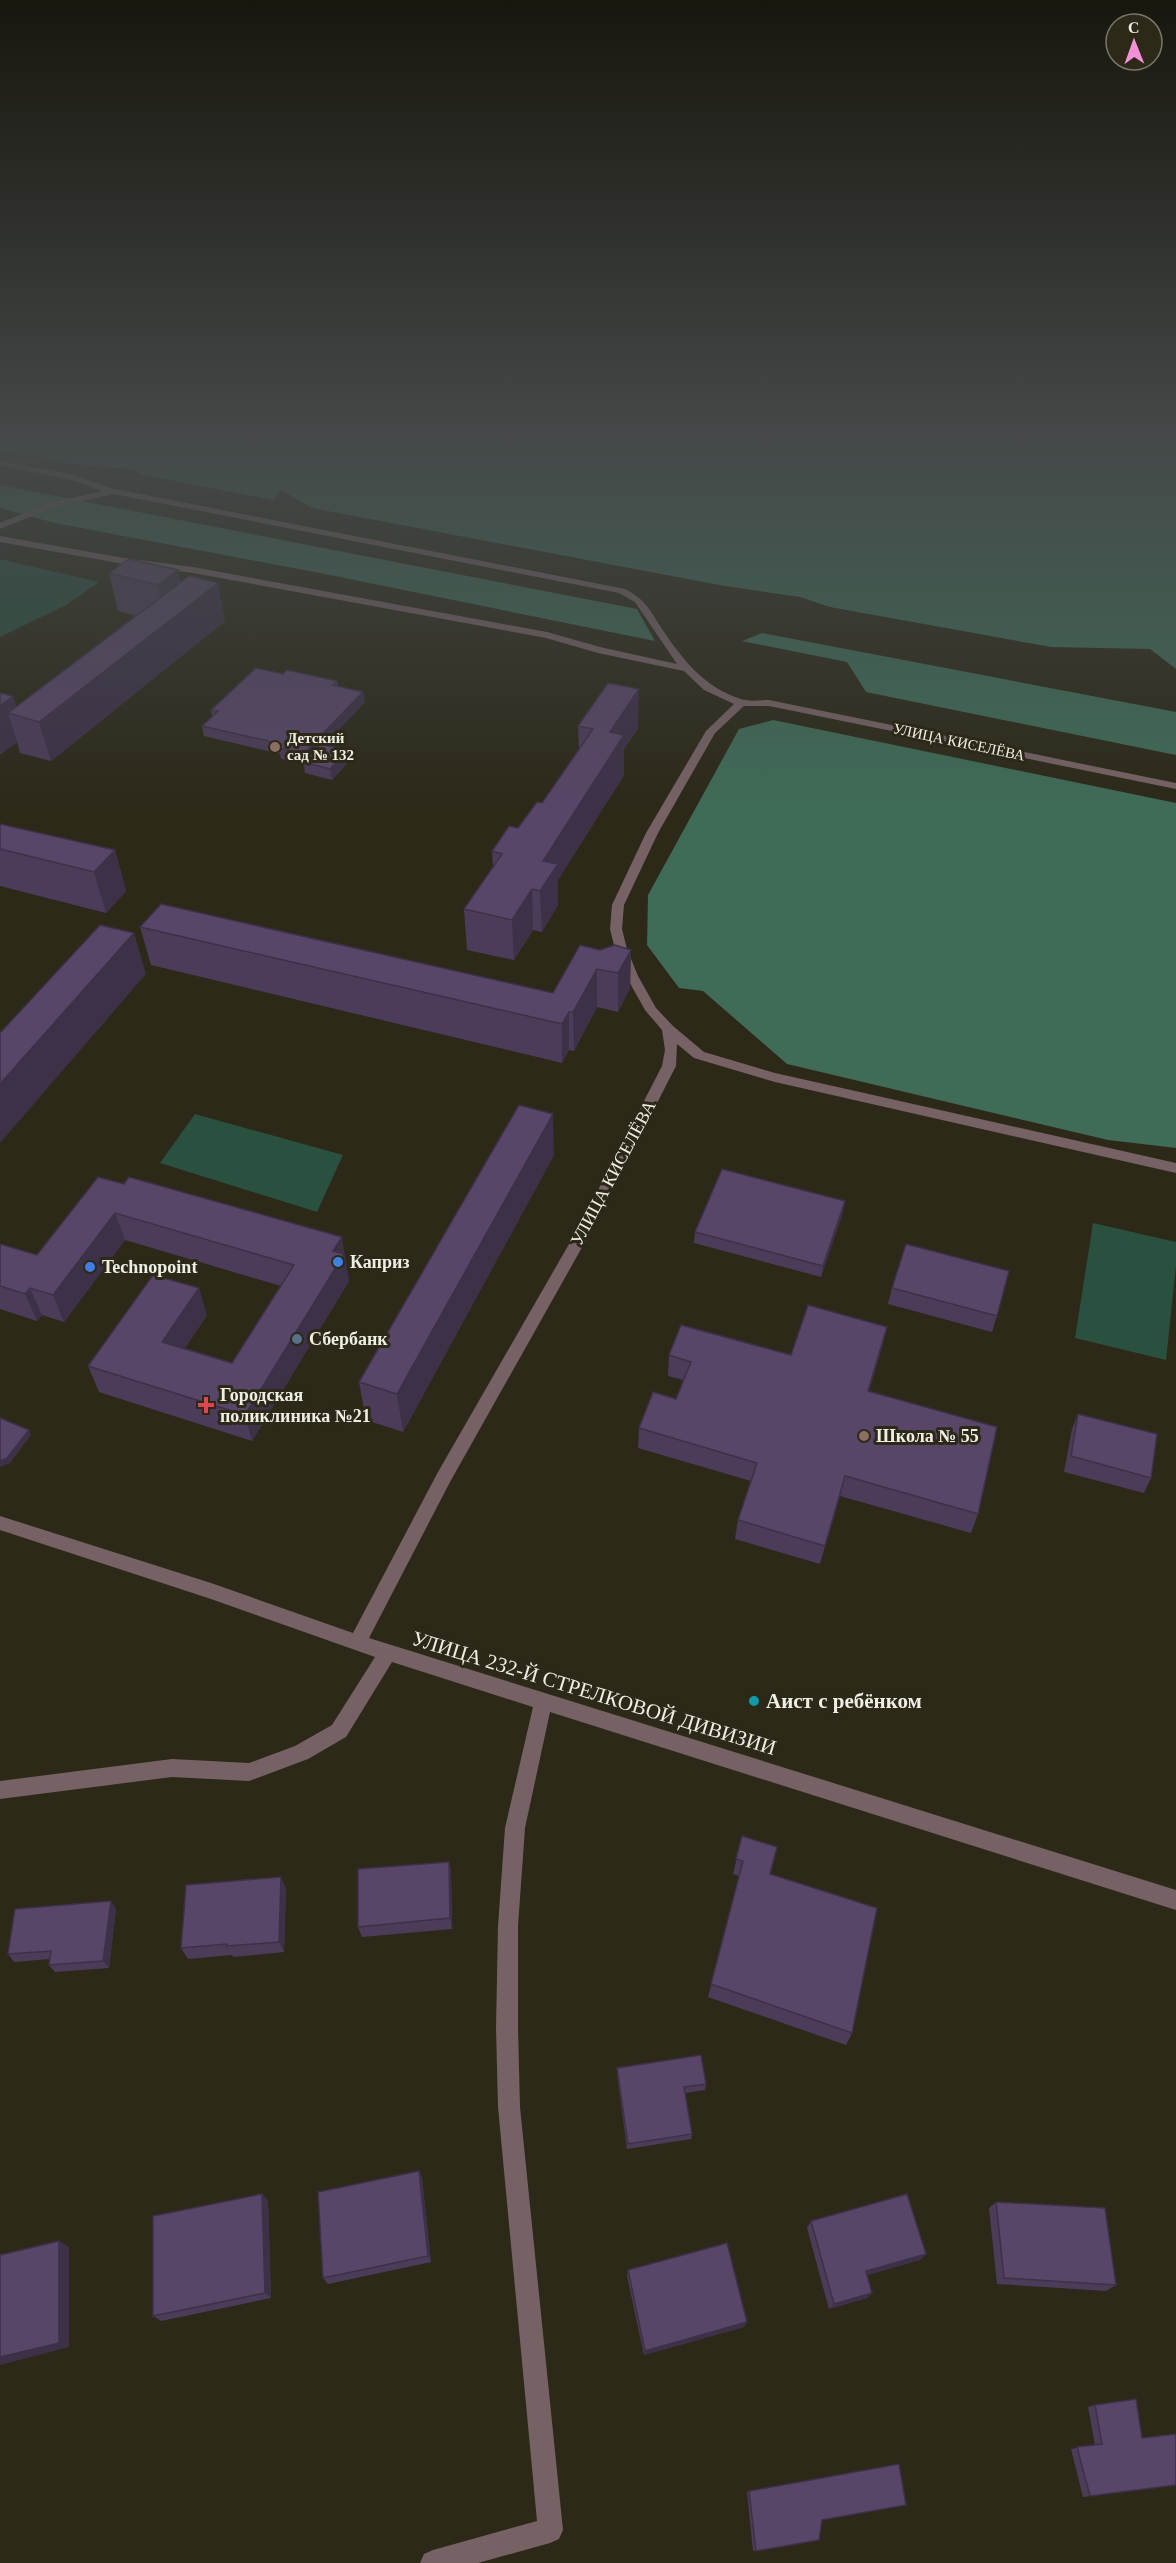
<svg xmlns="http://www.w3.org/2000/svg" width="1176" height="2563" viewBox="0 0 1176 2563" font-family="'Times New Roman',serif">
  <rect width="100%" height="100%" fill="#2c2919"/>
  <g fill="#2a503f">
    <path d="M0 559 99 582 66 605 0 637Z"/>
    <path d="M195 1114 343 1155 317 1212 160 1163Z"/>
    <path d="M1093 1223 1176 1242V1266L1166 1360 1075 1338Z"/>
  </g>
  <g fill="#3f6b57">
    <path d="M0 446H1176V669L1150 649 1051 647 830 607 800 597 725 586 312 508 281 490 273 500 139 474 134 469 86 466 0 450Z"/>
    <path d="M0 485 637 609 655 641 325 574 55 523 0 508Z"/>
    <path d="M762 633 1176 712V755L866 692 847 662 742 641Z"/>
    <path d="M773 720 1176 803V1148L1108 1140 787 1064 703 991 679 988 647 945 648 895 739 729Z"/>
  </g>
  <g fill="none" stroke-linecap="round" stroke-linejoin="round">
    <path fill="#766265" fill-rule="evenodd" d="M0 461 74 475 110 488 625 589C646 600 650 610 662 629 682 659 705 688 741 699 749 702 760 700 769 700L1176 783V789L769 706H744L715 733 658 833 624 905 622 929 627 949 638 976 656 1008 673 1026 704 1052 775 1073 1176 1163V1173L775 1082 694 1058 677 1044 676 1066 594 1226 450 1482 369 1638 1176 1890V1910L550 1712 525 1828 518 1926V2028L520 2107 563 2530 559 2539 550 2543 478 2563H420L424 2554 433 2550 537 2521 498 2107 496 2028 498 1926 505 1828 533 1707 392 1662 346 1737 308 1759 249 1781 172 1777 0 1799V1781L172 1759 249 1763 295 1746 332 1725 375 1657 211 1599 0 1530V1516L211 1583 353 1633 438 1472 580 1225 662 1066 665 1050 662 1030 645 1010 626 976 615 949 610 929 612 905 646 833 706 731 734 704 704 690 684 671 598 653 546 638 193 573 124 564 0 542V536L124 558 193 567 547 632 600 647 677 664 635 602 619 593 114 494 55 507 0 529V523L49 503 103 491 72 480 0 465Z"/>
  </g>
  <g fill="#4b3c59">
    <path d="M109 573 181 583 225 621 51 761 20 753 17 742 1 754H0V693L16 707 136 616 118 611Z"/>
    <path d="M283 674 337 681 338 686 363 692 365 702 324 745 349 761 332 780 305 773 304 764 281 759 280 754 204 736 202 726 212 716 211 710Z"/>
    <path d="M578 726 638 728 624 749V775L558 880V905L542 932 533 930 514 960 467 950 464 909 493 867 492 851 518 828 542 803 579 750Z"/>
    <path d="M0 824 115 850 126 891 106 913 0 886Z"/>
    <path d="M140 927 553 993 600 950H631L630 988 618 1012 597 1007 574 1051 569 1050 562 1063 151 965Z"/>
    <path d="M554 1155 403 1432 366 1420 359 1382Z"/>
    <path d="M98 1177 347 1264 346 1265 349 1281 252 1441 99 1392 88 1366 207 1315 185 1348 232 1363 281 1286 125 1240 64 1322 42 1315 37 1321 0 1309V1244L37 1255Z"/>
    <path d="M843 1212 821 1277 694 1243 695 1232Z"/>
    <path d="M892 1288 997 1316 992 1332 888 1304Z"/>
    <path d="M887 1327 882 1347 869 1391 978 1514 971 1533 840 1496 820 1564 735 1539 738 1520 751 1481 638 1448 639 1428 676 1399 683 1380 668 1376 669 1355H791Z"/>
    <path d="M1078 1414 1151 1478 1144 1493 1064 1472 1072 1429Z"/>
    <path d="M742 1836 770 1874 852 2033 846 2045 708 1997 739 1876 733 1874Z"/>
    <path d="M449 1862 451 1873 452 1929 362 1937 358 1927Z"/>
    <path d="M286 1888 284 1952 233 1957 232 1955 188 1959 181 1948Z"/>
    <path d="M116 1909 109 1968 55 1972 49 1965 50 1959 14 1962 8 1954Z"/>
    <path d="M617 2068 706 2084 705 2090 685 2093 692 2134 691 2139 627 2149 617 2074Z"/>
    <path d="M419 2171 422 2178 431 2262 328 2284 323 2278Z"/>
    <path d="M262 2194 268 2201 271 2298 161 2321 153 2316Z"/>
    <path d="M996 2202 1116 2285 1106 2291 997 2284 989 2208Z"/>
    <path d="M811 2221 926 2254 920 2260 867 2275 872 2293 867 2298 829 2309 807 2228Z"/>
    <path d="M628 2270 744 2327 644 2355 627 2276Z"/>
    <path d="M1095 2405 1142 2438 1176 2485 1083 2497 1071 2449 1095 2445 1088 2407Z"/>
    <path d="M749 2491 822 2520 819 2540 753 2551 747 2492Z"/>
  </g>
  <g fill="#3d3148">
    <path d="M178 570 186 608 218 583 225 621 51 761 39 722 166 623 158 585Z"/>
    <path d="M639 689 638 728 624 749V775L558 880V905L542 932 540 891 543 861 610 732Z"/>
    <path d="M363 692 365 702 306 763H305L303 754Z"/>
    <path d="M13 696 19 716 8 713 17 742 1 754 0 750V706Z"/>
    <path d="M348 750 349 761 332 780 330 769Z"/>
    <path d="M115 850 126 891 106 913 94 872Z"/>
    <path d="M532 889 533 930 514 960 512 920Z"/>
    <path d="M134 933 146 974 0 1143V1084Z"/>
    <path d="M631 950 630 988 618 1012V973Z"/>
    <path d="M597 969V1007L574 1051 573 1012Z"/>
    <path d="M569 1012V1050L562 1063V1024Z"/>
    <path d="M553 1114 554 1155 403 1432 397 1394Z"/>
    <path d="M845 1201 843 1212 821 1277 823 1266Z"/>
    <path d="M115 1213 125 1240 64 1322 53 1295Z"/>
    <path d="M342 1237 349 1281 252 1441 245 1415Z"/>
    <path d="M30 1288 42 1315 37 1321 25 1294Z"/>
    <path d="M199 1288 207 1315 171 1368 162 1342Z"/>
    <path d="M887 1327 882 1347 863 1411 868 1391Z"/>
    <path d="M29 1430 31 1435 10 1463 0 1467V1461Z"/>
    <path d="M845 1476 840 1496 820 1564 825 1546Z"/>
    <path d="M449 1862 451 1873 452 1929 450 1918Z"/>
    <path d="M281 1877 286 1888 284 1952 279 1942Z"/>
    <path d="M111 1901 116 1909 109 1968 103 1961Z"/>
    <path d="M419 2171 422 2178 431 2262 428 2256Z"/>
    <path d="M262 2194 268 2201 271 2298 265 2293Z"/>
    <path d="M59 2241 69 2247V2347L0 2365V2357Z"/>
    <path d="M926 2254 920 2260 861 2277 866 2271Z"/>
    <path d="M872 2293 867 2298 829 2309 834 2304Z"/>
    <path d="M747 2322 744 2327 644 2355 645 2351Z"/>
  </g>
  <g fill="#574667" stroke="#3d3148" stroke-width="1.5">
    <path d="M129 559 178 570 158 585 109 573Z"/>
    <path d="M189 576 218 583 39 722 8 713Z"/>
    <path d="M256 668 283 674 287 670 337 681 333 685 363 692 303 754 279 748 282 744 202 726 218 711 211 710Z"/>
    <path d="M608 683 639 689 610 732 624 735 543 861 558 864 540 891 532 889 512 920 464 909 502 854 492 851 509 826 518 828 537 802 542 803 593 729 578 726Z"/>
    <path d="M0 693 13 696 0 706Z"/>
    <path d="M321 744 348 750 330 769 303 762Z"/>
    <path d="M0 824 115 850 94 872 0 849Z"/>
    <path d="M161 904 553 993 580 945 600 950 615 945 631 950 618 973 597 969 573 1012H569L562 1024 140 927Z"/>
    <path d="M100 925 134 933 0 1084V1033Z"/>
    <path d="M519 1105 553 1114 397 1394 359 1382Z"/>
    <path d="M722 1169 845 1201 823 1266 695 1232Z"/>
    <path d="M98 1177 124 1184 129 1177 342 1237 333 1251 344 1254 245 1415 88 1366 153 1275 199 1288 162 1342 232 1363 294 1265 115 1213 53 1295 30 1288 25 1294 0 1286V1244L37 1255Z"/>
    <path d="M906 1244 1009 1271 997 1316 892 1288Z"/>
    <path d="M808 1305 887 1327 868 1391 997 1427 978 1514 845 1476 825 1546 738 1520 757 1463 639 1428 653 1392 676 1399 691 1362 669 1355 681 1325 791 1355Z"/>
    <path d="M1078 1414 1157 1434 1151 1478 1071 1456Z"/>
    <path d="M0 1418 29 1430 7 1458 0 1461Z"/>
    <path d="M742 1836 777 1847 770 1874 877 1908 852 2033 711 1984 743 1861 736 1859Z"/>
    <path d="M449 1862 450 1918 358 1927V1869Z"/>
    <path d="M281 1877 279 1942 227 1946V1944L181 1948 186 1885Z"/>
    <path d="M111 1901 103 1961 49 1965 51 1951 8 1954 15 1909Z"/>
    <path d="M701 2055 706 2084 684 2087 692 2134 628 2144 617 2068Z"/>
    <path d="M419 2171 428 2256 323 2278 318 2192Z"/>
    <path d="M262 2194 265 2293 153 2316V2216Z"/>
    <path d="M907 2194 926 2254 866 2271 872 2293 834 2304 811 2221Z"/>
    <path d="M996 2202 1105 2208 1116 2285 1004 2278Z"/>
    <path d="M59 2241V2343L0 2357V2255Z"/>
    <path d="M727 2243 747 2322 645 2351 628 2270Z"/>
    <path d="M1136 2399 1142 2438 1176 2434V2485L1090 2496 1077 2447 1102 2444 1095 2405Z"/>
    <path d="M899 2464 906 2505 822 2520 819 2540 756 2551 749 2491Z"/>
  </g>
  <linearGradient id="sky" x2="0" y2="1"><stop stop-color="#18170e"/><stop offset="0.55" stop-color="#454949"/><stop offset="1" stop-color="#454949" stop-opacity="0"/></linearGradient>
  <rect width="1176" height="805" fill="url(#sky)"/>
  <g fill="#8d6e63" stroke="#2c2919" stroke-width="2">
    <circle cx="275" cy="747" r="6"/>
    <circle cx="864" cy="1436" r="6"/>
  </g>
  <g fill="#3f7fe0" stroke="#2c2919" stroke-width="2">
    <circle cx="338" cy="1262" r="6"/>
    <circle cx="90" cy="1267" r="6"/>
  </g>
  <circle fill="#5c6f8a" stroke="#2c2919" stroke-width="2" cx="297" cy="1339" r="6"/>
  <path fill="#e0444e" stroke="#2c2919" stroke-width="2" d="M203 1396h6v6h6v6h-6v6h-6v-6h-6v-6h6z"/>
  <circle fill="#0f9aa8" stroke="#2c2919" stroke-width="2" cx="754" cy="1701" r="6"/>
  <g text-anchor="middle" stroke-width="6" stroke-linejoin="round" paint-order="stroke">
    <g font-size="15" font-weight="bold" fill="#efeee4" stroke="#2c2919" text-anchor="start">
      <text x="287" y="743">Детский<tspan x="287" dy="17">сад № 132</tspan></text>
    </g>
    <g font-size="15" fill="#efeee4" stroke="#2c2919">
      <text transform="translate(959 742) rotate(12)" y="5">УЛИЦА КИСЕЛЁВА</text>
    </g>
    <g font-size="18" fill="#efeee4" stroke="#2c2919">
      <text transform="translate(613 1173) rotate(-62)" y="6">УЛИЦА КИСЕЛЁВА</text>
    </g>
    <g font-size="18" font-weight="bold" fill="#efeee4" stroke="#2c2919" text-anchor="start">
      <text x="350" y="1268">Каприз</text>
      <text x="102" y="1273">Technopoint</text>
      <text x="309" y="1345">Сбербанк</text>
      <text x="220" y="1401">Городская<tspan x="220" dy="21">поликлиника №21</tspan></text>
      <text x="876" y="1442">Школа № 55</text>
    </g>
    <g font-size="21" fill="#efeee4" stroke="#2c2919">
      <text transform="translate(594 1693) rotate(17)" y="7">УЛИЦА 232-Й СТРЕЛКОВОЙ ДИВИЗИИ</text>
    </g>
    <g font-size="21" font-weight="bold" fill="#efeee4" stroke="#2c2919" text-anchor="start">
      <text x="766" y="1708">Аист с ребёнком</text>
    </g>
  </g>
  <g transform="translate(1134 42) rotate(359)"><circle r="28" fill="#2c2919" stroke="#7a786a" stroke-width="1.5"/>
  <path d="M0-4.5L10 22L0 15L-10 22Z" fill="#f391d6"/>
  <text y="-9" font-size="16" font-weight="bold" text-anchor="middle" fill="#efeee4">С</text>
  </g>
</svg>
